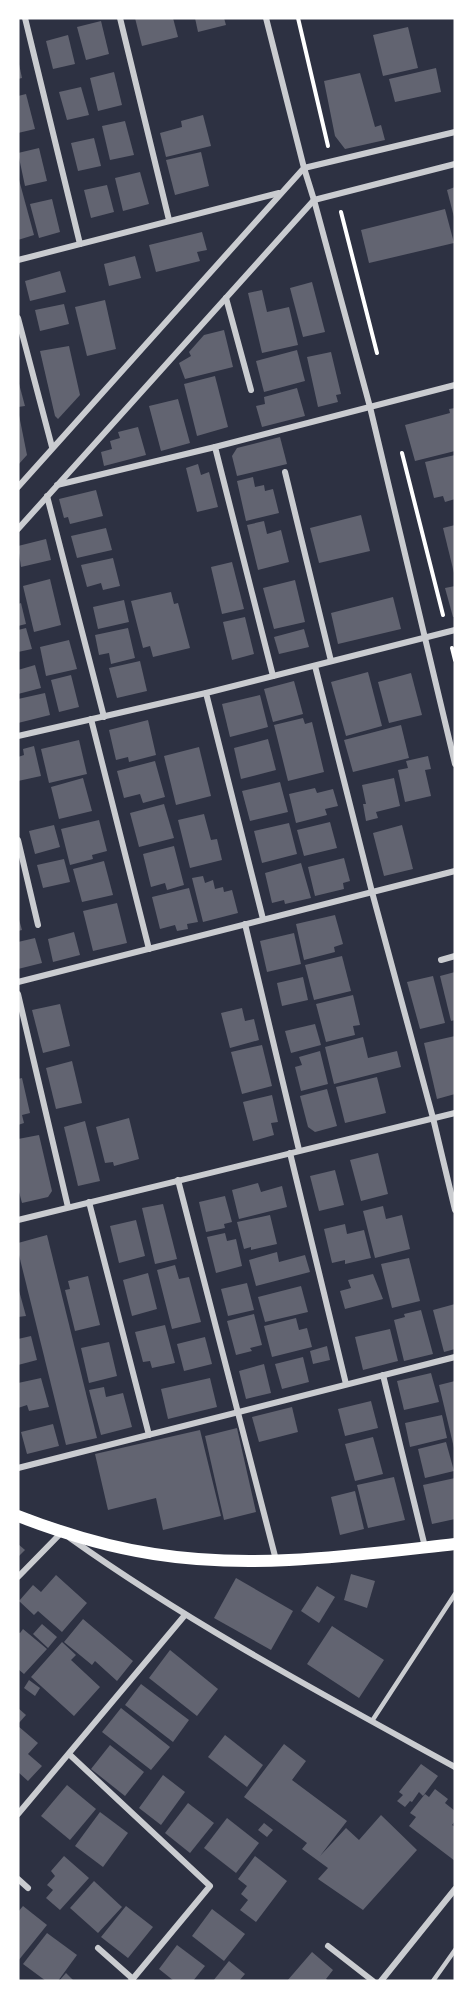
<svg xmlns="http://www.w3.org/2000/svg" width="473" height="1999" viewBox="0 0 473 1999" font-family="'DM Sans',sans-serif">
  <rect width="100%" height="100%" fill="#2d3142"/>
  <g fill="#626471">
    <path d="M135 18H173L178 37 142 46Z"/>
    <path d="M195 18H224L226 25 198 32Z"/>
    <path d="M101 21 109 54 86 60 77 27Z"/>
    <path d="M408 27 418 68 383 76 373 35Z"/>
    <path d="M68 35 75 64 53 69 46 41Z"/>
    <path d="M19 64 22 78 18 79V65Z"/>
    <path d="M436 68 441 92 395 102 389 79Z"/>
    <path d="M114 72 122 105 98 111 90 78Z"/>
    <path d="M360 73 375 127 381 125 385 140 345 149 335 136 324 81Z"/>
    <path d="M81 87 89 115 67 120 59 92Z"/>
    <path d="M26 94 35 129 18 133V96Z"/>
    <path d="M203 115 211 146 166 157 160 133 182 127 181 121Z"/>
    <path d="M125 121 134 155 110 160 102 126Z"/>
    <path d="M94 138 101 166 78 171 71 143Z"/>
    <path d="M39 148 47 181 25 186 18 153Z"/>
    <path d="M201 152 209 186 175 195 166 160Z"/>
    <path d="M140 172 149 204 123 211 115 178Z"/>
    <path d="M18 176 34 235 18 240Z"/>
    <path d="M107 185 114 212 91 218 84 190Z"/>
    <path d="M455 187V217H454L447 190Z"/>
    <path d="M52 199 60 232 39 238 30 204Z"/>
    <path d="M445 209 454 243 369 263 361 230Z"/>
    <path d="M202 232 207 250 197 252 200 261 156 272 149 245Z"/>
    <path d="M135 256 141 278 109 286 104 264Z"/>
    <path d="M60 271 66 292 30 301 25 281Z"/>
    <path d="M312 282 325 332 303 337 290 288Z"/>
    <path d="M262 290 267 312 289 307 298 345 262 353 248 293Z"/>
    <path d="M105 300 116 349 87 356 75 307Z"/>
    <path d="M64 304 69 324 40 331 35 310Z"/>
    <path d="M224 330 233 367 185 379 179 363 191 356 189 352 204 335Z"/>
    <path d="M69 346 80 395 58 419 55 416 40 351Z"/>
    <path d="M297 350 305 381 264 392 256 361Z"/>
    <path d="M331 352 341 394 336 395 338 402 318 407 307 357Z"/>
    <path d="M215 376 228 427 197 436 184 384Z"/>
    <path d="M18 380 25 406 18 407Z"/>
    <path d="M297 388 305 416 262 427 256 406 265 404 264 397Z"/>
    <path d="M178 399 190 443 161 451 149 406Z"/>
    <path d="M455 408V451L415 461 405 425 450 413 449 409Z"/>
    <path d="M19 415 27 455 18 465V416Z"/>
    <path d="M138 427 146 455 104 466 101 452 112 449 110 441 120 438 118 432Z"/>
    <path d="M280 437 287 464 237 476 232 456 237 448Z"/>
    <path d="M455 455V499L445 502 443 496 434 498 425 462Z"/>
    <path d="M198 464 201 475 209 472 218 507 197 512 186 468Z"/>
    <path d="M253 477 255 487 264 485 265 491 273 489 279 513 246 521 237 481Z"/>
    <path d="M96 490 103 516 70 524 68 517 64 518 59 499Z"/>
    <path d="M361 515 370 551 319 563 310 528Z"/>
    <path d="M264 521 267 534 281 530 289 562 258 570 247 525Z"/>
    <path d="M455 525V573H454L443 528Z"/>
    <path d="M106 528 112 550 77 558 71 536Z"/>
    <path d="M46 539 51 560 21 567 18 546Z"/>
    <path d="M113 558 120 586 103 590 101 583 87 587 81 565Z"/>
    <path d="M232 562 244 609 222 614 211 567Z"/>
    <path d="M50 579 61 625 34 632 23 586Z"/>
    <path d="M295 580 305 622 274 629 263 588Z"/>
    <path d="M455 586V617H453L445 588Z"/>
    <path d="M171 592 174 604 178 603 190 648 153 657 150 646 143 648 131 601Z"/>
    <path d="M393 597 401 629 338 644 331 613Z"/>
    <path d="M124 600 129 622 98 629 93 607Z"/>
    <path d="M21 603 26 624 18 626V604Z"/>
    <path d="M245 617 254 654 232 660 223 622Z"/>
    <path d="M26 628 32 649 18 652V630Z"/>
    <path d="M128 628 135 658 111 664 109 653 99 655 95 635Z"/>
    <path d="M304 629 309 647 279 654 274 637Z"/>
    <path d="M69 640 77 669 46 676 40 647Z"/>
    <path d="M140 661 147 691 117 698 109 668Z"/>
    <path d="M35 665 41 688 18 694V670Z"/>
    <path d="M368 672 382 726 346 736 331 682Z"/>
    <path d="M411 673 422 715 389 723 378 682Z"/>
    <path d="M71 675 79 707 59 712 51 680Z"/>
    <path d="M294 681 303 714 273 722 264 689Z"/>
    <path d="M45 693 50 715 18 723V699Z"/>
    <path d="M260 695 268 727 230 737 222 704Z"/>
    <path d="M303 718 305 724 312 722 324 772 288 781 274 725Z"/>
    <path d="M148 720 156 755 129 762 128 757 116 760 109 730Z"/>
    <path d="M401 725 409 758 353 772 344 740Z"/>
    <path d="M268 739 276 770 241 779 234 748Z"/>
    <path d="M79 740 87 774 49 783 41 749Z"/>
    <path d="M34 746 41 776 18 781V757L24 755 23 749Z"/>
    <path d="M199 747 211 796 176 805 164 756Z"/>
    <path d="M428 756 431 769 425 770 431 796 405 802 398 770 408 768 406 761Z"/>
    <path d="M155 761 165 797 143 803 140 794 124 798 117 771Z"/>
    <path d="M83 778 92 811 59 819 51 787Z"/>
    <path d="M394 778 400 806 376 812 378 818 366 821 363 804H366L362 785Z"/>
    <path d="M280 782 288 812 250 821 242 791Z"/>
    <path d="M315 788 317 793 333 789 338 806 325 809 327 815 296 823 289 794Z"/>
    <path d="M164 804 174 838 139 847 130 813Z"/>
    <path d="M204 814 211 840 217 839 222 860 190 868 178 820Z"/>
    <path d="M99 820 107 851 92 855 93 859 70 865 61 829Z"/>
    <path d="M330 822 337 848 304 856 297 830Z"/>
    <path d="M289 823 297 854 262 863 254 831Z"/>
    <path d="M54 825 60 847 35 854 29 831Z"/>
    <path d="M402 825 413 869 384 876 373 833Z"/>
    <path d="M174 846 184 885 167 890 165 883 151 887 143 854Z"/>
    <path d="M344 858 350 881 343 883 344 889 315 896 308 867Z"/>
    <path d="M64 859 70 882 43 888 37 865Z"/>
    <path d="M104 861 113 895 82 902 73 869Z"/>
    <path d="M301 863 311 898 285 904 284 900 272 903 265 873Z"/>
    <path d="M203 876 205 883 213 880 215 889 223 887 224 892 232 890 238 913 203 922 192 878Z"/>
    <path d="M189 888 198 922 187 924 188 929 177 931 175 925 160 929 152 897Z"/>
    <path d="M117 903 127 943 93 951 83 911Z"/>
    <path d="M335 915 343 944 334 947 335 952 304 960 296 924Z"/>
    <path d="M18 916 22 930 18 931Z"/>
    <path d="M74 932 80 955 53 962 48 939Z"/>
    <path d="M294 933 301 964 267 972 260 941Z"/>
    <path d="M35 938 42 963 18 969V942Z"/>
    <path d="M342 956 351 991 314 1000 305 965Z"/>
    <path d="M455 972V1020L451 1021 440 976Z"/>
    <path d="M433 976 445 1023 420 1029 407 982Z"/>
    <path d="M303 977 308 1000 282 1006 277 983Z"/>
    <path d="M353 995 360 1025 353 1026 355 1035 326 1042 316 1004Z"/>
    <path d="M60 1004 70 1046 43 1053 32 1010Z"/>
    <path d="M242 1008 245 1021 254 1019 259 1040 230 1048 221 1013Z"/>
    <path d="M315 1024 321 1045 291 1053 285 1031Z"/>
    <path d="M455 1036V1094L437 1099 424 1043Z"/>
    <path d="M363 1037 368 1058 397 1051 401 1067 334 1084 325 1047Z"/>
    <path d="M262 1045 272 1086 242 1094 231 1052Z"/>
    <path d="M320 1051 328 1084 301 1091 295 1067 302 1065 299 1057Z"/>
    <path d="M72 1061 82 1103 56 1109 46 1068Z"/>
    <path d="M377 1077 386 1113 345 1123 336 1087Z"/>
    <path d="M22 1078 30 1113 22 1115 24 1123 18 1125V1079Z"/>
    <path d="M327 1089 337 1126 315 1132 308 1127 300 1096Z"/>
    <path d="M272 1095 278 1122 271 1123 274 1135 253 1141 243 1102Z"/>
    <path d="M129 1118 139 1159 114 1166 113 1162 105 1163 96 1127Z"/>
    <path d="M85 1121 100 1181 78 1186 64 1127Z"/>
    <path d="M39 1135 52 1191 48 1197 22 1203 18 1188V1139Z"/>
    <path d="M378 1153 388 1194 361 1201 350 1160Z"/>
    <path d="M335 1170 344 1205 319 1211 310 1176Z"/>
    <path d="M258 1183 261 1192 282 1186 287 1207 239 1219 232 1190Z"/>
    <path d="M225 1196 232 1222 224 1224 225 1228 206 1232 199 1202Z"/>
    <path d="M163 1204 177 1259 155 1264 142 1208Z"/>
    <path d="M383 1206 386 1219 402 1215 410 1249 375 1258 363 1211Z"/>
    <path d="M270 1215 277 1244 251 1250V1247L244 1249 237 1222Z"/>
    <path d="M136 1220 145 1256 119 1263 110 1226Z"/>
    <path d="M345 1224 347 1234 364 1230 371 1258 345 1264V1260L332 1263 324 1229Z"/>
    <path d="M225 1233 227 1241 236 1239 242 1266 216 1273 207 1237Z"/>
    <path d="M47 1235 97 1438 66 1445 18 1251V1243Z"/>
    <path d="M277 1252 279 1262 305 1255 310 1272 256 1286 249 1260Z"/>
    <path d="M409 1258 420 1301 392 1308 381 1264Z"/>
    <path d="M175 1265 179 1279 189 1277 201 1322 172 1329 157 1270Z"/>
    <path d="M148 1273 157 1309 132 1316 123 1280Z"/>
    <path d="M373 1274 383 1299 345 1309 340 1291 351 1288 348 1280Z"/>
    <path d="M88 1276 100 1325 75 1331 65 1290 70 1289 68 1281Z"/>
    <path d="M247 1283 254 1310 228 1316 221 1289Z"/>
    <path d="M301 1286 308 1312 265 1322 258 1297Z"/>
    <path d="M18 1287 26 1316 18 1317Z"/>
    <path d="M455 1304V1349L444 1352 433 1310Z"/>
    <path d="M421 1310 433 1354 404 1361 394 1320 405 1317 404 1314Z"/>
    <path d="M254 1314 262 1345 250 1348 252 1351 236 1355 227 1321Z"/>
    <path d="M296 1318 299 1330 307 1328 312 1347 272 1357 264 1326Z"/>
    <path d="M165 1325 175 1363 152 1368 150 1361 143 1362 135 1332Z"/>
    <path d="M390 1329 398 1361 363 1370 355 1337Z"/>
    <path d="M31 1336 37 1360 18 1365V1339Z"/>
    <path d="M205 1337 212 1364 184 1371 177 1344Z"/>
    <path d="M109 1342 117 1376 89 1383 81 1348Z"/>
    <path d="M327 1346 330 1360 313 1364 310 1351Z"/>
    <path d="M303 1357 309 1382 282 1389 275 1364Z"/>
    <path d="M264 1364 271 1393 246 1399 239 1371Z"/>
    <path d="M431 1373 439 1402 404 1410 397 1381Z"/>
    <path d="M41 1378 49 1407 29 1411 27 1405 18 1408V1383Z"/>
    <path d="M210 1378 217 1407 168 1419 161 1389Z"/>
    <path d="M455 1381V1448H454L439 1385Z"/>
    <path d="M104 1387 106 1397 123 1393 132 1427 101 1435 89 1390Z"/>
    <path d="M371 1401 378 1428 345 1436 338 1409Z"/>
    <path d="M292 1407 298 1432 259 1442 252 1417Z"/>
    <path d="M442 1415 447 1438 410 1447 405 1423Z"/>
    <path d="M53 1424 59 1446 27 1454 21 1432Z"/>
    <path d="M237 1428 256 1512 224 1520 205 1436Z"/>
    <path d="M200 1430 221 1516 163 1530 156 1498 108 1510 95 1454Z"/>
    <path d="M373 1437 383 1474 355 1481 345 1444Z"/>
    <path d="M446 1442 454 1471 425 1478 418 1449Z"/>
    <path d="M394 1477 405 1520 368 1528 357 1485Z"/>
    <path d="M455 1478V1519L432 1524 423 1485Z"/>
    <path d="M355 1491 364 1529 340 1535 331 1497Z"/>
    <path d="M18 1544 25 1550 18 1557Z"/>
    <path d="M351 1574 375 1581 367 1608 344 1600Z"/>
    <path d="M56 1575 87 1603 62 1632 38 1611 34 1615 19 1601 33 1585 41 1592Z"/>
    <path d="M236 1578 293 1611 271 1650 214 1618Z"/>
    <path d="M317 1586 335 1597 319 1623 301 1611Z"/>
    <path d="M83 1619 133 1661 117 1681 95 1661 92 1665 64 1642Z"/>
    <path d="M42 1624 57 1637 48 1648 33 1634Z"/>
    <path d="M332 1626 384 1660 359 1698 307 1664Z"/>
    <path d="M23 1629 47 1649 24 1674 18 1669V1632L20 1633Z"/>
    <path d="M62 1642 76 1655 71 1660 100 1687 74 1716 31 1677Z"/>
    <path d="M170 1650 218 1689 197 1716 149 1678Z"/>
    <path d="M29 1680 40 1688 35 1696 24 1688Z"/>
    <path d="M141 1684 189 1720 173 1742 125 1705Z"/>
    <path d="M18 1708 26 1715 18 1724Z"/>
    <path d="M121 1708 170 1747 151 1770 102 1732Z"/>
    <path d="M18 1726 38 1743 28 1754 42 1766 28 1781 18 1772Z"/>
    <path d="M225 1735 263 1765 247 1787 208 1757Z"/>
    <path d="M284 1744 306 1761 292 1780 347 1821 320 1856 346 1828 359 1840 381 1815 417 1850 363 1910 318 1879 328 1868 302 1849 307 1843 244 1797Z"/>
    <path d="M110 1745 144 1772 125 1796 91 1769Z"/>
    <path d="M421 1764 438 1776 423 1796 419 1792 412 1802 410 1801 405 1807 397 1801 403 1795 399 1792Z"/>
    <path d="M163 1775 185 1792 161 1825 139 1808Z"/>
    <path d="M67 1785 96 1809 70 1840 41 1816Z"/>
    <path d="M435 1789 448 1799 445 1803 455 1811V1821L452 1825 455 1827V1861L409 1826 416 1817 410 1813 425 1794 429 1797Z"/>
    <path d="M188 1803 214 1823 190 1853 165 1833Z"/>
    <path d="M100 1812 128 1833 103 1867 75 1846Z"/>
    <path d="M227 1818 259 1843 236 1873 204 1848Z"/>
    <path d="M264 1823 273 1830 267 1837 258 1830Z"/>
    <path d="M64 1856 89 1878 60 1910 46 1898 53 1890 47 1885 55 1876 51 1871Z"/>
    <path d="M255 1856 287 1881 256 1922 240 1910 248 1900 241 1894 247 1886 238 1879Z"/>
    <path d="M94 1881 122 1907 98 1933 70 1908Z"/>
    <path d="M23 1906 47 1925 18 1961V1912Z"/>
    <path d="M126 1906 153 1927 128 1958 101 1937Z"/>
    <path d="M212 1909 245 1934 224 1961 192 1936Z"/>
    <path d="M47 1933 77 1955 58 1981H46L23 1964Z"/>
    <path d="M177 1945 205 1966 193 1981H174L159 1969Z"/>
    <path d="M312 1952 333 1970 326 1979 329 1981H287Z"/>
    <path d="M229 1961 245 1974 239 1981H213Z"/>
    <path d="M66 1973 74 1981H59Z"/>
  </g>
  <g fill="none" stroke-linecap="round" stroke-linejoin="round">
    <g stroke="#fff" stroke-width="4">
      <path d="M298 18 328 146"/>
      <path d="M341 212 377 353"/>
      <path d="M402 453 443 615"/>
      <path d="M452 648 455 660"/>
    </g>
    <g stroke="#caccd0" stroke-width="4.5">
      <path d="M372 1721 455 1594"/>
      <path d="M433 1981 455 1950"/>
    </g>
    <g stroke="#caccd0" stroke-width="6">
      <path d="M25 18 80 244"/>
      <path d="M120 18 169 220"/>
      <path d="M455 132 304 168 314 200 370 407 455 764"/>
      <path d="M18 260 279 193"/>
      <path d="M226 298 251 390"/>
      <path d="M18 318 52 447"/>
      <path d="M215 447 273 676"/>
      <path d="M285 472 331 661"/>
      <path d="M57 485 215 447 455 385"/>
      <path d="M18 487 304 168 266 18"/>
      <path d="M47 496 104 717"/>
      <path d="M18 529 314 200 455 164"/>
      <path d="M315 666 372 892 433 1118 455 1210"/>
      <path d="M206 693 263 919"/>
      <path d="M91 719 149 949"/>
      <path d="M18 736 206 693 455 630"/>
      <path d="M18 840 38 925"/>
      <path d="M245 924 299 1150"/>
      <path d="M441 960 455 956"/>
      <path d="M18 982 455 871"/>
      <path d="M18 994 68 1207"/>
      <path d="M290 1153 346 1384"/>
      <path d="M178 1180 276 1560"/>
      <path d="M89 1202 149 1435"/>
      <path d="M18 1220 455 1113"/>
      <path d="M383 1375 425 1547"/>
      <path d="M18 1468 455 1357"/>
      <path d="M70 1538C192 1625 324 1695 455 1767"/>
      <path d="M18 1577 62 1532"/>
      <path d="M69 1754 210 1886 131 1981"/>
      <path d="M18 1814 185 1615"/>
      <path d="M18 1879 28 1888"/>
      <path d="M328 1946 373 1981"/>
      <path d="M98 1948 133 1979"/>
      <path d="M381 1981 455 1889"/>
    </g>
    <path stroke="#fff" stroke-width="12" d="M18 1516C62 1533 107 1547 154 1554 254 1570 356 1555 455 1544"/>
  </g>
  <rect width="473" height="1999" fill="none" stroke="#ffffff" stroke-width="39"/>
</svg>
